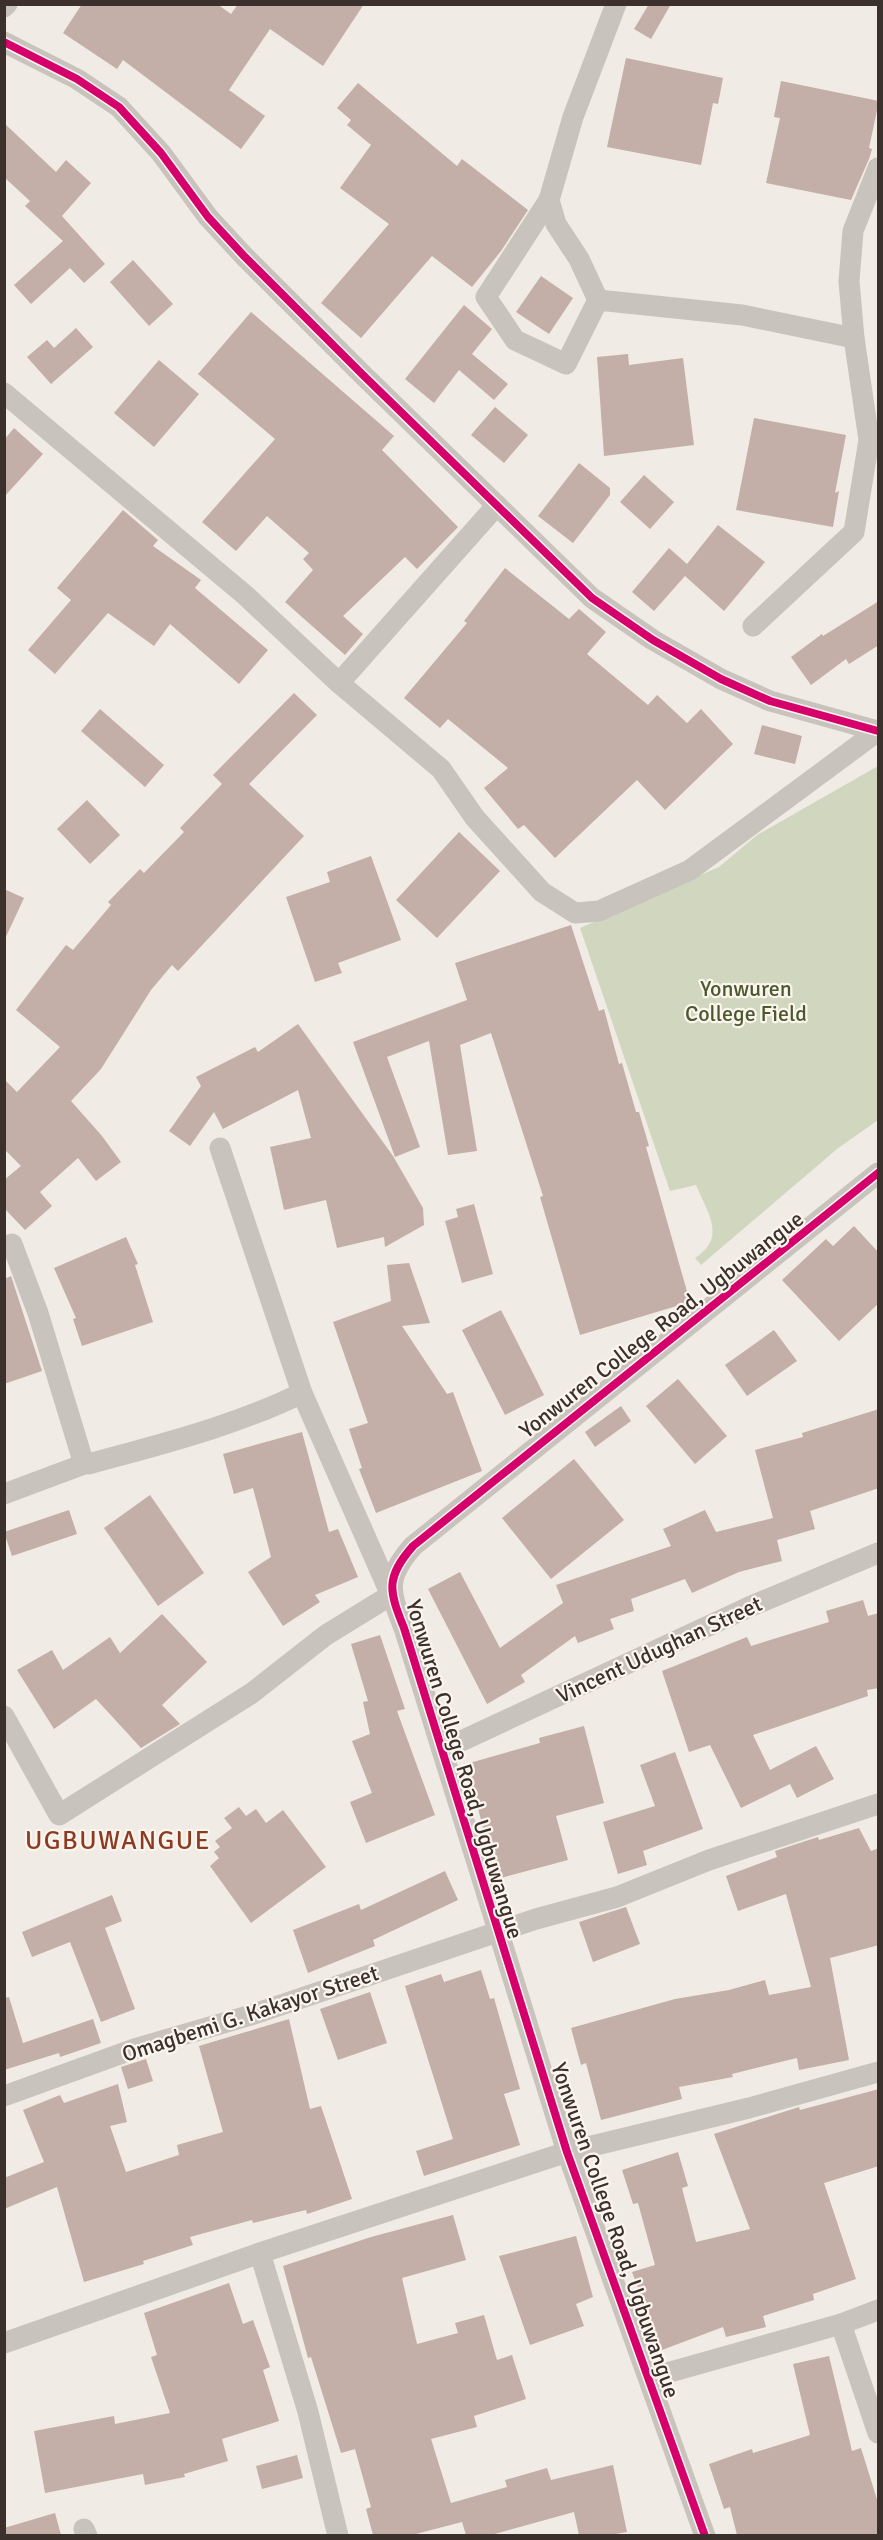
<svg xmlns="http://www.w3.org/2000/svg" width="883" height="2540" viewBox="0 0 883 2540" font-family="Signika,sans-serif">
  <rect width="100%" height="100%" fill="#f0ebe5"/>
  <path fill="#d1d6bf" d="M878 766V1120L837 1149 701 1265 695 1258C727 1237 708 1214 696 1185L670 1191 580 928 719 867 757 835Z"/>
  <g fill="#c3afa7">
    <path d="M82 4H217L231 14 238 4H364L323 66 270 29 229 90 265 116 241 149 123 60 117 69 63 33Z"/>
    <path d="M649 4H671L651 39 634 29Z"/>
    <path d="M626 58 723 78 718 104 713 103 701 165 607 147Z"/>
    <path d="M781 81 879 101 869 148 872 149 869 159 851 200 766 183 780 118 774 117Z"/>
    <path d="M358 83 457 166 462 159 528 210 501 251 472 287 432 256 361 338 321 303 389 224 340 188 371 145 347 125 351 120 337 108Z"/>
    <path d="M4 123 56 172 66 160 91 183 62 216 105 264 84 283 70 268 31 304 14 285 63 241 25 206 30 201 4 177Z"/>
    <path d="M133 260 173 304 149 326 110 282Z"/>
    <path d="M541 276 573 298 549 334 516 312Z"/>
    <path d="M464 305 492 329 472 354 508 384 494 400 459 370 434 403 405 379Z"/>
    <path d="M251 312 394 436 382 450 458 527 417 569 405 557 343 616 363 634 345 655 285 602 313 570 303 559 309 553 267 516 236 551 202 522 275 439 198 374Z"/>
    <path d="M76 328 93 347 51 384 27 357 47 340 54 348Z"/>
    <path d="M628 354 629 365 683 358 694 445 604 456 597 357Z"/>
    <path d="M159 360 199 394 154 447 114 413Z"/>
    <path d="M495 407 528 435 504 463 471 435Z"/>
    <path d="M754 418 846 435 835 493 839 491 833 527 736 510Z"/>
    <path d="M14 428 43 454 4 497V440Z"/>
    <path d="M579 463 610 488V495L573 543 538 516Z"/>
    <path d="M644 475 674 502 650 529 620 502Z"/>
    <path d="M123 510 158 540 153 546 201 580 195 588 268 650 239 684 170 624 154 646 108 613 55 674 28 650 71 600 57 588Z"/>
    <path d="M718 525 765 562 724 611 685 576 654 611 632 592 669 548 687 564Z"/>
    <path d="M505 568 569 619 579 609 606 632 587 654 648 705 657 695 687 723 701 709 733 744 665 810 637 780 555 858 524 825 518 829 484 788 508 768 448 719 440 728 404 698 467 623 464 621Z"/>
    <path d="M879 601V645L849 664 846 659 811 685 791 657 822 634 823 636Z"/>
    <path d="M294 693 317 715 249 784 304 836 178 971 172 965 151 990 101 1069 71 1101 102 1136 121 1162 96 1181 78 1158 40 1192 52 1206 25 1230 4 1208V1180L21 1166 4 1149V1079L17 1092 60 1047 16 1010 66 945 73 950 111 905 108 902 140 869 144 873 184 832 180 828 222 784 213 775Z"/>
    <path d="M100 709 164 765 145 787 81 731Z"/>
    <path d="M762 725 802 736 795 764 754 754Z"/>
    <path d="M87 800 120 835 90 864 57 829Z"/>
    <path d="M459 832 500 871 437 938 396 900Z"/>
    <path d="M371 856 401 940 338 963 342 973 315 982 286 897 330 882 327 872Z"/>
    <path d="M4 889 24 898 4 941Z"/>
    <path d="M571 925 599 1011 604 1009 619 1064 622 1063 636 1112H639L649 1146 646 1147 690 1302 580 1335 540 1197 543 1196 491 1033 460 1045 477 1151 448 1155 429 1041 387 1057 420 1147 395 1157 353 1042 467 1000 455 963Z"/>
    <path d="M298 1024 393 1156 423 1208 424 1225 385 1247 384 1237 337 1248 326 1200 284 1210 270 1147 311 1138 298 1090 223 1129 214 1112 190 1146 169 1131 201 1086 196 1077 255 1047 258 1052Z"/>
    <path d="M474 1204 493 1274 462 1283 445 1221 458 1217 456 1209Z"/>
    <path d="M854 1226 879 1253V1303L839 1341 782 1280 826 1239 833 1246Z"/>
    <path d="M126 1237 138 1264 135 1265 153 1322 82 1346 73 1319 76 1318 54 1268Z"/>
    <path d="M409 1263 430 1323 402 1326 447 1394 453 1392 482 1471 376 1513 359 1469 362 1468 349 1429 368 1423 333 1322 391 1301 387 1265Z"/>
    <path d="M11 1276 42 1371 4 1384V1279Z"/>
    <path d="M501 1310 544 1395 505 1415 462 1330Z"/>
    <path d="M774 1330 797 1361 747 1396 725 1365Z"/>
    <path d="M678 1379 727 1436 695 1464 646 1406Z"/>
    <path d="M621 1406 631 1421 595 1447 585 1432Z"/>
    <path d="M879 1409V1488L810 1511 815 1529 777 1540 782 1561 739 1572 692 1593 685 1579 631 1599 634 1611 610 1619 614 1629 578 1643 575 1636 521 1675 525 1682 487 1704 428 1589 460 1572 500 1648 563 1603 556 1585 671 1546 663 1529 705 1510 716 1532 773 1518 755 1450 803 1437 802 1433Z"/>
    <path d="M302 1432 329 1532 338 1529 358 1577 315 1595 320 1602 283 1626 248 1572 271 1557 253 1488 234 1494 223 1454Z"/>
    <path d="M574 1459 624 1520 551 1579 502 1518Z"/>
    <path d="M150 1495 204 1573 158 1606 104 1528Z"/>
    <path d="M69 1510 77 1534 12 1556 4 1532Z"/>
    <path d="M863 1600 868 1616 879 1613V1688L867 1690 868 1696 753 1735 770 1770 816 1746 834 1779 797 1798 790 1784 741 1808 710 1745 689 1752 662 1671 747 1637 751 1646 829 1622 826 1611Z"/>
    <path d="M162 1614 207 1662 162 1705 180 1724 141 1748 96 1699 54 1729 17 1670 52 1650 63 1670 110 1637 120 1653Z"/>
    <path d="M380 1635 405 1709 397 1711 435 1815 366 1843 350 1802 372 1793 352 1741 370 1734 363 1702 368 1701 351 1644Z"/>
    <path d="M584 1726 604 1803 556 1816 568 1860 501 1878 491 1841 487 1842 466 1764 540 1743 539 1738Z"/>
    <path d="M675 1752 703 1829 643 1851 647 1865 618 1874 603 1822 655 1806 640 1765Z"/>
    <path d="M239 1807 246 1816 256 1809 266 1823 283 1810 326 1867 251 1923 210 1866 219 1858 214 1852 220 1847 215 1841 232 1828 224 1818Z"/>
    <path d="M859 1828 871 1851 879 1848V1945L830 1958 849 2060 799 2070 797 2058 732 2074 733 2077 679 2087 682 2099 601 2120 586 2063 581 2065 571 2028 675 1999 729 1990 765 1980 769 1995 811 1987 786 1894 738 1911 726 1876 777 1857 775 1851 818 1837 819 1840Z"/>
    <path d="M445 1871 458 1900 373 1940 375 1946 308 1973 293 1930 359 1904 361 1910Z"/>
    <path d="M112 1895 122 1921 105 1928 135 2009 101 2022 70 1942 32 1957 22 1932Z"/>
    <path d="M626 1907 640 1944 593 1962 579 1922Z"/>
    <path d="M481 1970 490 1999 494 1998 520 2089 504 2094 520 2145 424 2176 416 2151 453 2139 405 1986 441 1974 444 1982Z"/>
    <path d="M370 1992 387 2043 338 2060 320 2009Z"/>
    <path d="M9 1997 23 2043 93 2019 101 2043 60 2057 59 2053 4 2070V1998Z"/>
    <path d="M289 2019 310 2109 321 2106 352 2199 307 2214 306 2210 253 2223 252 2220 190 2237 193 2245 143 2261 144 2264 84 2282 57 2187 4 2209V2178L44 2162 23 2110 60 2095 64 2103 118 2084 127 2122 110 2126 126 2172 179 2155 177 2145 223 2132 199 2046Z"/>
    <path d="M146 2059 153 2081 128 2089 121 2067Z"/>
    <path d="M879 2089V2166L824 2183 856 2279 813 2294 814 2300 763 2316 766 2327 726 2337 723 2327 662 2350 632 2272 655 2265 638 2203 633 2204 622 2170 678 2152 688 2186 682 2188 696 2242 750 2229 714 2134 799 2107 800 2110Z"/>
    <path d="M453 2215 466 2260 402 2278 417 2344 458 2333 455 2323 484 2315 497 2360 512 2355 526 2399 474 2416 477 2427 431 2439 451 2503 507 2487 505 2480 547 2468 551 2480 613 2465 627 2532 610 2535H579L574 2512 491 2535H466L462 2522 412 2535H373L366 2509 371 2507 355 2449 341 2453 311 2357 308 2358 283 2266 371 2237Z"/>
    <path d="M576 2236 593 2297 576 2304 584 2326 530 2345 499 2256Z"/>
    <path d="M229 2283 243 2324 253 2320 270 2367 263 2370 279 2421 222 2439 228 2461 184 2474 185 2477 145 2485 143 2474 45 2493 34 2431 114 2416 115 2424 170 2413 151 2357 157 2355 144 2313Z"/>
    <path d="M829 2356 852 2451 861 2448 879 2506V2535H737L730 2507 724 2509 709 2464 752 2449 753 2453 810 2435 793 2364Z"/>
    <path d="M297 2455 303 2478 262 2489 256 2466Z"/>
    <path d="M55 2513 61 2535H4V2528Z"/>
  </g>
  <g fill="none" stroke-linecap="round" stroke-linejoin="round">
    <g stroke="#c9c3be" stroke-width="21">
      <path d="M4 7 7 4"/>
      <path d="M4 42 77 79 119 107 161 153 208 217 244 256 363 375 592 598 653 640 721 679 770 701 878 731"/>
      <path d="M549 200 486 297 515 340 566 364 598 300 742 315 854 338"/>
      <path d="M598 300 579 259 556 224 549 200 573 117 616 4"/>
      <path d="M4 393 245 595 339 683 441 769 475 818 542 892 575 913 599 911 690 870 878 731"/>
      <path d="M753 626 854 532 869 440 854 338 849 281 853 231 878 168"/>
      <path d="M339 683 497 505"/>
      <path d="M4 1247 12 1244 38 1313 83 1461 89 1464C161 1444 235 1426 302 1393"/>
      <path d="M4 1494 87 1463"/>
      <path d="M4 1716 59 1815 252 1693 326 1635 391 1595 302 1393 220 1148"/>
      <path d="M442 1750 749 1607 878 1553"/>
      <path d="M4 2096 134 2049 251 2015 536 1919 617 1897 709 1860 878 1804"/>
      <path d="M260 2253 308 2412 338 2536"/>
      <path d="M841 2324 878 2433"/>
      <path d="M4 2343 260 2253 567 2152 749 2108 878 2072"/>
      <path d="M649 2378 841 2324 878 2310"/>
      <path d="M84 2529 87 2536"/>
      <path d="M705 2536 567 2152 404 1628C389 1591 385 1578 413 1546L878 1173"/>
    </g>
    <defs>
      <g id="cycleway">
        <path d="M4 42 77 79 119 107 161 153 208 217 244 256 363 375 592 598 653 640 721 679 770 701 878 731"/>
        <path d="M705 2536 567 2152 404 1628C389 1591 385 1578 413 1546L878 1173"/>
      </g>
    </defs>
    <use href="#cycleway" stroke="#fbf5ee" stroke-width="11"/>
    <use href="#cycleway" stroke="#d6006c" stroke-width="8"/>
  </g>
  <g text-anchor="middle" stroke-width="4.5" stroke-linejoin="round" paint-order="stroke">
    <g font-size="22" fill="#4a5a2e" stroke="#fbf5ee">
      <text x="746" y="996">Yonwuren<tspan x="746" dy="25">College Field</tspan></text>
    </g>
    <g font-size="22" fill="#3b302b" stroke="#fbf5ee">
      <text transform="translate(661 1324) rotate(-38)" y="8">Yonwuren College Road, Ugbuwangue</text>
      <text transform="translate(659 1649) rotate(-25)" y="8">Vincent Udughan Street</text>
      <text transform="translate(465 1769) rotate(73)" y="8">Yonwuren College Road, Ugbuwangue</text>
      <text transform="translate(250 2013) rotate(-18)" y="8">Omagbemi G. Kakayor Street</text>
      <text transform="translate(616 2230) rotate(71)" y="8">Yonwuren College Road, Ugbuwangue</text>
    </g>
    <g font-size="26" letter-spacing="1.5" fill="#8c3b22" stroke="#fbf5ee">
      <text x="118" y="1849">UGBUWANGUE</text>
    </g>
  </g>
  <rect width="883" height="2540" fill="none" stroke="#3b302b" stroke-width="12"/>
</svg>
